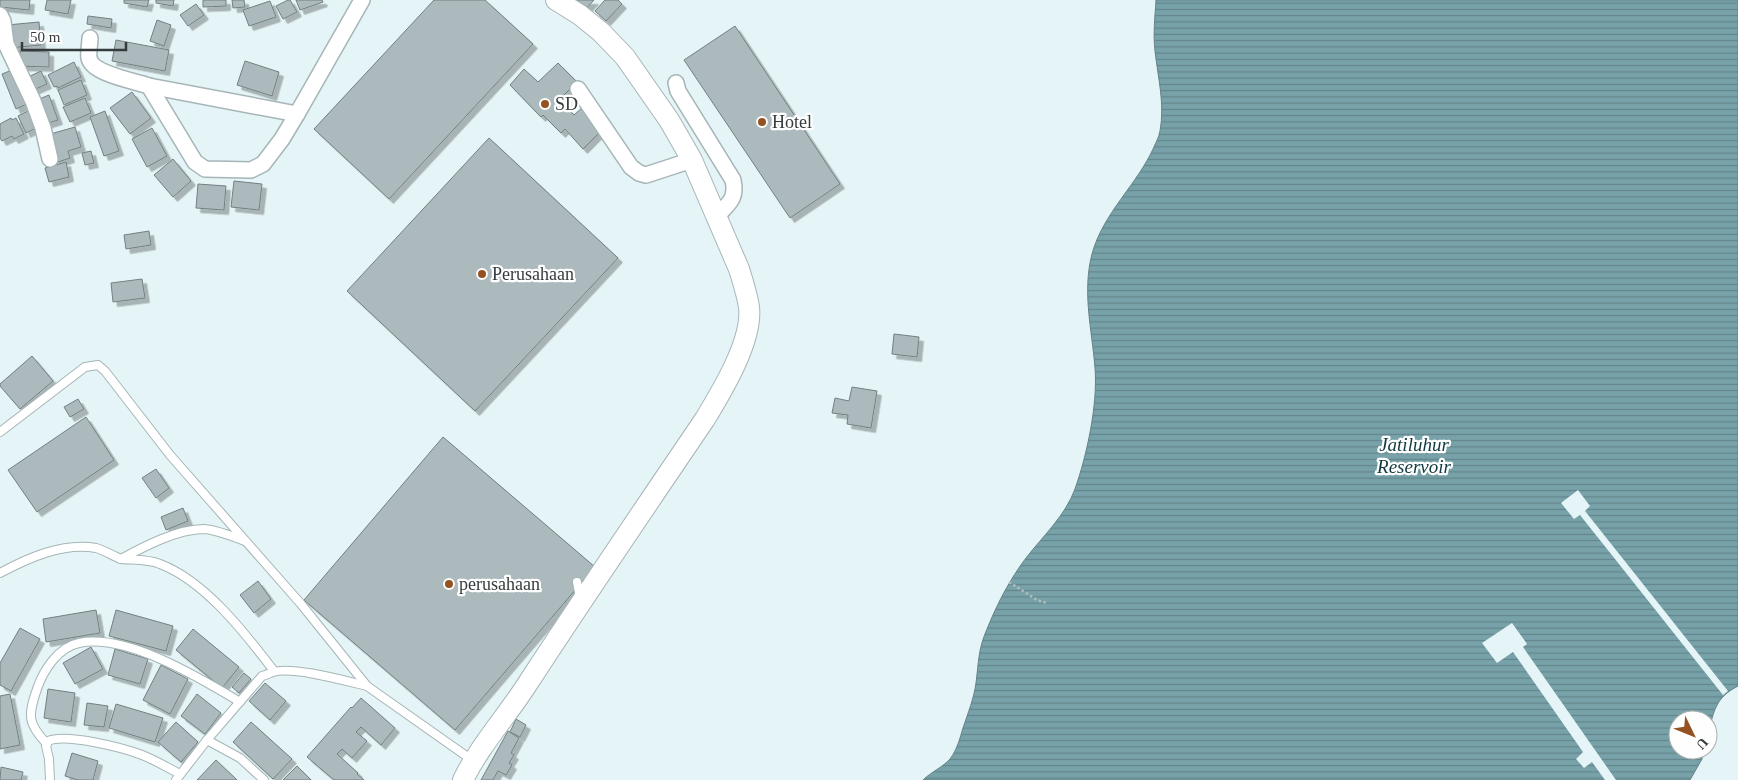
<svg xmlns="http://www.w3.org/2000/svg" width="1738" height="780" viewBox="0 0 1738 780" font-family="'Times New Roman',serif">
  <defs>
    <pattern id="water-rules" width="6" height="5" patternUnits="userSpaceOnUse" patternTransform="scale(1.25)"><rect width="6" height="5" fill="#78a2a9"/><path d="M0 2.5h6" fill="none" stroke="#63858b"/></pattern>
    <filter id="shadow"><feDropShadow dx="4.5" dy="4.5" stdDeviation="0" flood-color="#0004"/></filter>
  </defs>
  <rect width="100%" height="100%" fill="#e5f4f7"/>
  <path fill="url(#water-rules)" stroke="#648388" d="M1156 0H1738V686C1715 698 1714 711 1708 734V720H1678V750H1704L1702 759 1690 780H923C931 772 943 767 950 759 957 750 960 738 963 728 968 713 974 698 976 683 979 660 978 650 987 629 997 604 1010 579 1026 558 1043 536 1065 516 1075 489 1087 455 1098 404 1095 368 1092 330 1082 292 1092 254 1103 213 1137 185 1154 147 1156 142 1159 137 1160 131 1165 104 1158 78 1155 51 1153 34 1155 17 1156 0Z"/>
  <g fill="#e5f4f7">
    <path d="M1578 490 1590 506 1585 511 1728 691 1723 695 1580 515 1574 519 1561 503Z"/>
    <path d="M1512 623 1527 644 1523 647 1616 780H1605L1592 762 1584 768 1576 759 1583 752 1513 652 1497 663 1482 643Z"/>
  </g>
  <g fill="#acbabd" stroke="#728082" filter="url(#shadow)">
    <path d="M0 0H30L29 10 0 7Z"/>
    <path d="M47 0H71L68 14 45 10Z"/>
    <path d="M124 0H149L147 7 124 3Z"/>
    <path d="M156 0H174L173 6 156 3Z"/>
    <path d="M203 0H226V6L203 7Z"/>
    <path d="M232 0H244L245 7 233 8Z"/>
    <path d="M288 0H290L297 12 283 19 276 6Z"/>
    <path d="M296 0H322L323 2 300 10Z"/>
    <path d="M434 0H485L533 44 389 199 314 129Z"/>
    <path d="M575 0H594L585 10Z"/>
    <path d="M605 0H618L622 4 606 21 595 11Z"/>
    <path d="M270 1 276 17 249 26 243 10Z"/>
    <path d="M196 4 204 15 188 26 180 15Z"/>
    <path d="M88 16 112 19 111 28 87 24Z"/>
    <path d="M157 20 171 25 164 46 150 41Z"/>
    <path d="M39 22 41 45 9 48 7 25Z"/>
    <path d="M735 26 840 184 790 218 684 60Z"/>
    <path d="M116 40 169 50 165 71 112 61Z"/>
    <path d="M20 51 49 52V67L19 66Z"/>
    <path d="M245 61 279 72 272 96 237 85Z"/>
    <path d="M74 62 81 77 58 88 57 86 54 87 48 75Z"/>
    <path d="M558 63 577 82 559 100 574 115 582 108 601 131 583 149 565 129 561 133 543 115 541 117 510 85 524 69 538 82Z"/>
    <path d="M17 68 31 102 16 109 2 74Z"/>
    <path d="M41 71 47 84 31 91 26 78Z"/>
    <path d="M81 80 87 95 64 105 58 90Z"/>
    <path d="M132 92 151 118 130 134 110 108Z"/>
    <path d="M49 95 58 120 45 124 37 100Z"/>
    <path d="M85 98 91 113 70 122 63 107Z"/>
    <path d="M30 110 38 127 26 133 18 116Z"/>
    <path d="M105 111 119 151 104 156 90 117Z"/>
    <path d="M11 118 12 120 16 118 24 134 14 139 12 136 2 141 0 138V124Z"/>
    <path d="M75 127 81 147 68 151 70 158 55 163 47 135Z"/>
    <path d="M152 128 167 156 147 167 132 139Z"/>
    <path d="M489 138 618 258 475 411 347 291Z"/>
    <path d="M91 151 94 163 85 165 82 153Z"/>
    <path d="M173 159 191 181 173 197 154 175Z"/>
    <path d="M66 162 69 177 49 182 45 168Z"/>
    <path d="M234 181 262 184 259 210 231 207Z"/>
    <path d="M198 184 226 186 224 210 196 208Z"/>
    <path d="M149 231 151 245 126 249 124 235Z"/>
    <path d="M142 279 145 298 113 302 111 283Z"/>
    <path d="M894 334 919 337 917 357 892 354Z"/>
    <path d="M32 356 53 381 20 409 0 386V384Z"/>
    <path d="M852 387 877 391 871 428 847 424 848 415 832 413 835 398 849 401Z"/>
    <path d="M78 399 84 409 70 417 64 407Z"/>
    <path d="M86 417 114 460 37 512 8 470Z"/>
    <path d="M443 437 595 567 455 730 304 600Z"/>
    <path d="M156 469 169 488 156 498 142 478Z"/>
    <path d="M183 508 188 521 166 530 161 517Z"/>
    <path d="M258 581 271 599 254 613 240 595Z"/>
    <path d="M96 610 100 633 46 642 43 619Z"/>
    <path d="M116 610 173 626 166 651 109 636Z"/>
    <path d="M20 628 40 639 11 691 0 685V663Z"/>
    <path d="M193 629 239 667 222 688 176 650Z"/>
    <path d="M91 647 103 669 75 684 63 663Z"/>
    <path d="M115 649 148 659 140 684 108 675Z"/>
    <path d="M161 665 188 679 170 714 143 700Z"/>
    <path d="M244 673 251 679 239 693 232 687Z"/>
    <path d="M265 683 286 701 270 720 249 701Z"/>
    <path d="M48 689 75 693 71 722 44 718Z"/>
    <path d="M10 694 20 745 0 749V696Z"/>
    <path d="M197 694 221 713 205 734 181 716Z"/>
    <path d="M361 698 395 728 381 745 361 727 356 732 367 741 352 758 342 749 337 754 358 773 357 774 364 780H334L307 757 351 707 352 708Z"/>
    <path d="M87 703 108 706 104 727 84 725Z"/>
    <path d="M116 704 163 718 155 742 109 728Z"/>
    <path d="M516 719 526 725 520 737 510 732Z"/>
    <path d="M176 722 198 742 181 762 158 742Z"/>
    <path d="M251 722 292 759 273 779 233 742Z"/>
    <path d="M508 731 519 738 511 753 514 755 509 763 512 765 506 775 498 771 493 780H481Z"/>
    <path d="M72 753 98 761 93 780H78L65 776Z"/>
    <path d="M216 760 237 780H197Z"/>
    <path d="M297 766 311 780H283Z"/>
    <path d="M1 767 23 772 21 780H0Z"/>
  </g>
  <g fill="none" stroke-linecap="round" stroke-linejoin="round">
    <defs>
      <g id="lane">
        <path d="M0 432 85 367 98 365 105 371 170 455 301 604 367 686 472 760"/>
        <path d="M121 559C133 560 149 559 160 564 205 581 245 633 274 671"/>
        <path d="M0 573C28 558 63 542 96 548 104 550 113 556 121 559 143 547 177 529 204 529 217 530 232 536 245 541"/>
        <path d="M577 582 580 597"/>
        <path d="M207 740 240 758 264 780"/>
        <path d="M47 744C27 723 28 715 37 689 43 671 58 647 79 643 126 633 200 678 240 702"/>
        <path d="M50 780 49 759 46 746 48 741C66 733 124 748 142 755 155 760 168 768 180 774"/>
        <path d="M176 780 207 740 262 676C266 675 270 673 273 672 293 666 346 681 367 686"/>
      </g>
      <g id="street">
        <path d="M0 15 3 21 6 44 33 101 43 128 50 159"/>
        <path d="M90 38C90 44 88 52 89 58 92 74 135 81 149 86L195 162 205 169 251 170 263 164 282 139 297 114 362 0"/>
        <path d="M676 83 678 91 733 180C737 199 729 203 717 216"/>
        <path d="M149 86 297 114"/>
        <path d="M578 89 631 167 639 173 646 175 692 160"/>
      </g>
      <path id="secondary" d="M463 780C480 745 507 716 528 683 586 594 646 506 705 419 722 391 753 340 749 307 747 294 743 282 739 269L692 160 669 120 625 57 601 32 580 15 556 0"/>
    </defs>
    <use href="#lane" stroke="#a6b5b7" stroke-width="10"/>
    <use href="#street" stroke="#a6b5b7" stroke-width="18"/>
    <use href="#secondary" stroke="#a6b5b7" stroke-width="22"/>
    <path stroke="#b0bcbf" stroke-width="2.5" stroke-dasharray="2.5 2.5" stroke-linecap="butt" d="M1009 582 1037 600 1047 603"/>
    <use href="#lane" stroke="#fff" stroke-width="8"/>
    <use href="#street" stroke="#fff" stroke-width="15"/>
    <use href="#secondary" stroke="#fff" stroke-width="20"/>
  </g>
  <g fill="#955221" stroke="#fefefe" stroke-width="2">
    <circle cx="545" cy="104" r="5"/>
    <circle cx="762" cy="122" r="5"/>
    <circle cx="482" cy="274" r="5"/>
    <circle cx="449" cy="584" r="5"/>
  </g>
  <g text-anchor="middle" stroke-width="4.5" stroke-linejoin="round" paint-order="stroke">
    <g font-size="18" fill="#353b3c" stroke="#fefefe" text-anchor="start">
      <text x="555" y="110">SD</text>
      <text x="772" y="128">Hotel</text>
      <text x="492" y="280">Perusahaan</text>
      <text x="459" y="590">perusahaan</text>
    </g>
    <g font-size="19" font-style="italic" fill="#113a40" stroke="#fefefe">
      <text x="1414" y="451">Jatiluhur<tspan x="1414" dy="22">Reservoir</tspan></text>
    </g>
  </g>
  <g transform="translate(1693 735) rotate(133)"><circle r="24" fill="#fefefe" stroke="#aeb0b0"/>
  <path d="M0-4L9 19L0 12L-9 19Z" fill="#955221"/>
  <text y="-8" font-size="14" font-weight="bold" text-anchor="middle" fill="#353b3c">U</text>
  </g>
  <path d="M22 42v8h104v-8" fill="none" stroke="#353b3c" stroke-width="2.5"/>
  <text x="30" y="42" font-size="15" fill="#353b3c" stroke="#fefefe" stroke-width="4" paint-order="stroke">50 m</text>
</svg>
